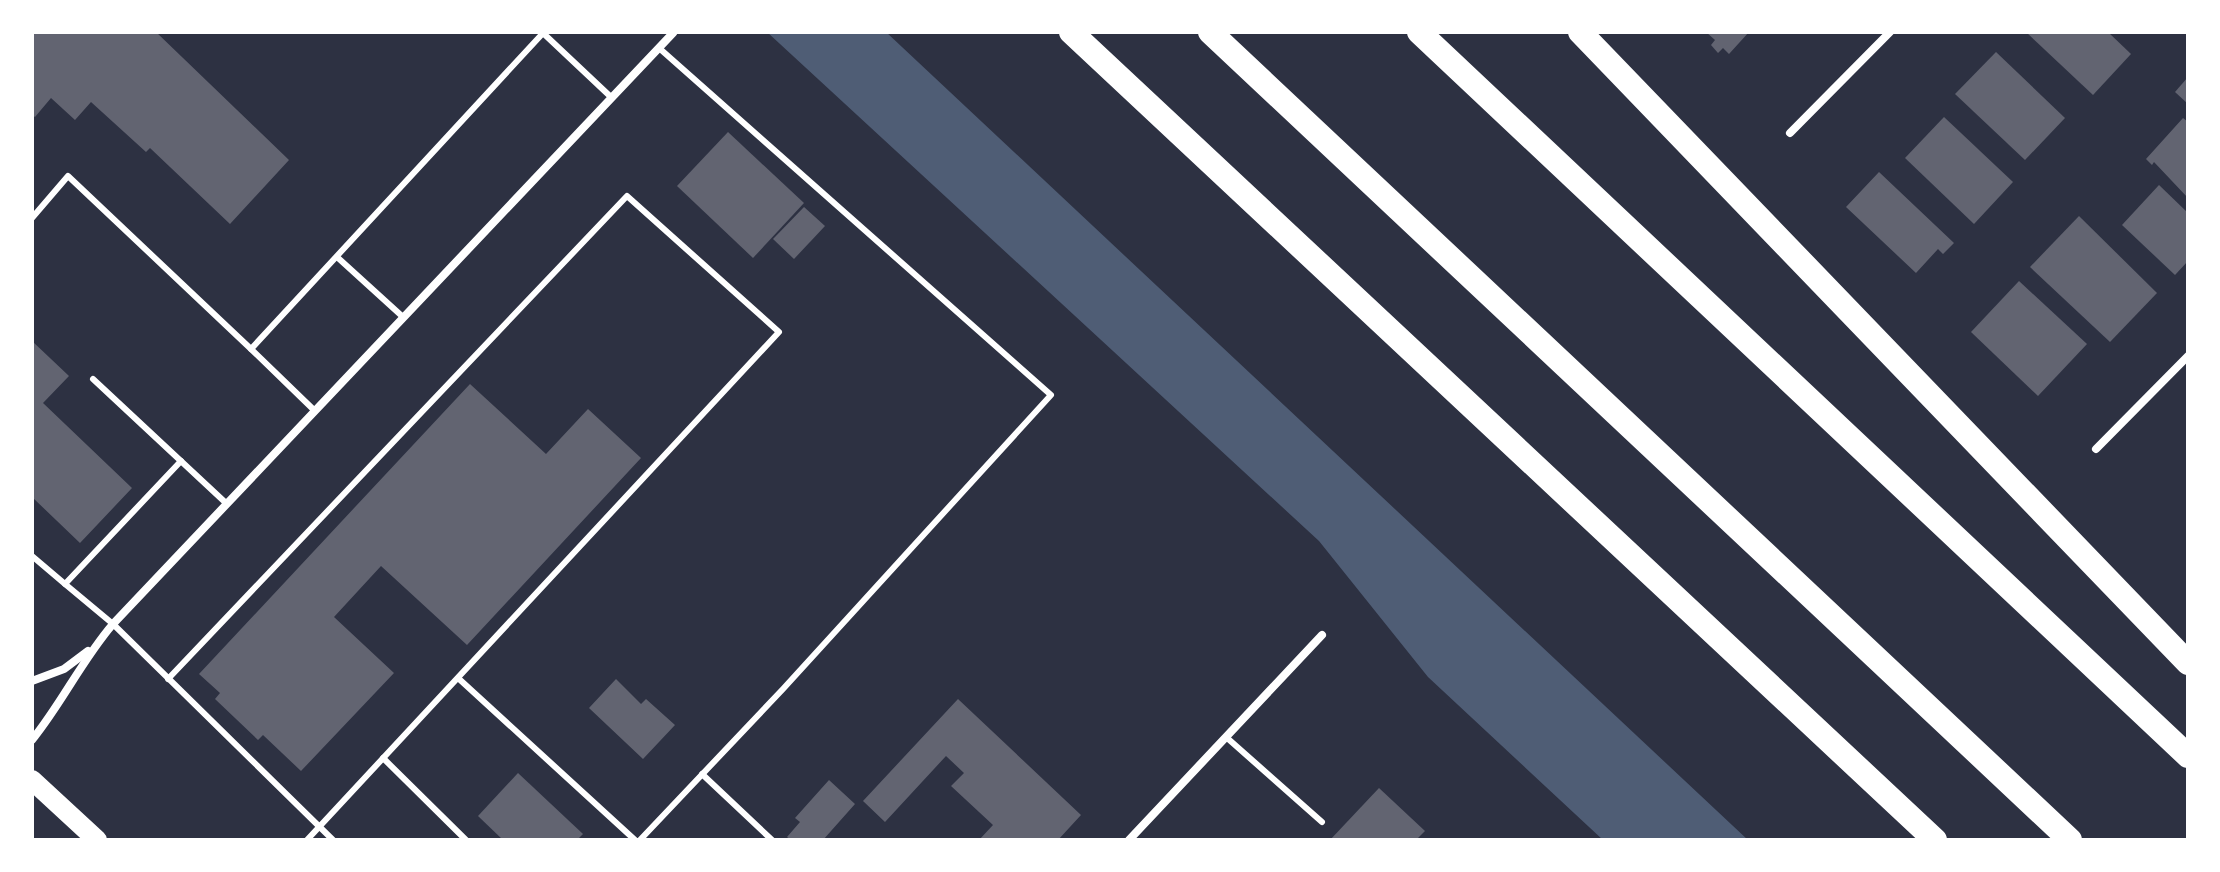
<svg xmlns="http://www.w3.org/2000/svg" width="2220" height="872" viewBox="0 0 2220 872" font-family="Lato,sans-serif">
  <rect width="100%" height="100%" fill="#2d3142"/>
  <path fill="#4f5d75" d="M767 32H886L1748 840H1603L1428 677 1319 541Z"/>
  <g fill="#626471">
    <path d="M32 32H156L289 160 230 224 150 148 146 152 91 102 75 120 51 98 35 117 32 115Z"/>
    <path d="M1706 32H1749L1729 54 1723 48 1718 53 1711 45 1715 40Z"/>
    <path d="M2026 32H2108L2131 54 2093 95Z"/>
    <path d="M1996 52 2065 118 2025 160 1955 94Z"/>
    <path d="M2188 77V104L2175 92Z"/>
    <path d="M1944 117 2013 182 1974 224 1905 158Z"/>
    <path d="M2183 118 2188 122V198L2154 162 2152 165 2146 159Z"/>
    <path d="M728 132 804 203 753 258 677 186Z"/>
    <path d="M1879 172 1954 243 1943 254 1938 249 1916 273 1846 207Z"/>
    <path d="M2159 185 2188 213V261L2175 275 2122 225Z"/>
    <path d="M804 207 825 226 794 259 773 239Z"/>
    <path d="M2079 216 2157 293 2110 342 2030 267Z"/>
    <path d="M2019 281 2087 344 2038 396 1971 332Z"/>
    <path d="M32 341 69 376 43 403 132 488 80 543 32 497Z"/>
    <path d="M470 384 546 454 588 409 641 458 467 645 381 566 334 617 394 673 301 771 263 735 258 740 215 699 220 693 199 674Z"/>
    <path d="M616 679 641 704 646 699 675 725 643 759 589 708Z"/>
    <path d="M958 699 1081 815 1058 840H979L993 825 951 786 964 773 946 756 885 822 863 801Z"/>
    <path d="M518 773 583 834 577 840H503L478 816Z"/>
    <path d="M829 780 855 804 823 840H791L787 837 800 822 795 818Z"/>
    <path d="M1379 788 1425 831 1416 840H1330Z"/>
  </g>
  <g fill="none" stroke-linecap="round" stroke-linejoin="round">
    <g stroke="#fff" stroke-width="6">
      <path d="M543 33 612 98"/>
      <path d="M32 218 68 176 251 349 544 32"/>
      <path d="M337 257 403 317"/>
      <path d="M251 349 315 411"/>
      <path d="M93 379 227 504"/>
      <path d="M181 461 65 584 113 624 333 840"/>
      <path d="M32 556 65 584"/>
      <path d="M458 678 635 840"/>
      <path d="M168 679 627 196 779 332 307 840"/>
      <path d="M1226 737 1322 822"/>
      <path d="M383 758 466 840"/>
      <path d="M702 774 772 840"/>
      <path d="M640 840 783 689 1051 395 659 48"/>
    </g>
    <g stroke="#fff" stroke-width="8">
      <path d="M1790 133 1890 32"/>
      <path d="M2096 449 2188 356"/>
      <path d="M32 681 64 669 88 651"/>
      <path d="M32 740C62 703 82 660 113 624L673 33"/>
      <path d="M1129 840 1322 635"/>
    </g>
    <path stroke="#fff" stroke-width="20" d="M32 780 97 840"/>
    <g stroke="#fff" stroke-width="24">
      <path d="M1071 32 1935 840"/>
      <path d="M1210 32 2070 840"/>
      <path d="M1419 32 2188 756"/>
      <path d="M1580 32 2188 663"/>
    </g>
  </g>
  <rect width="2220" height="872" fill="none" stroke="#ffffff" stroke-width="68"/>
</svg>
